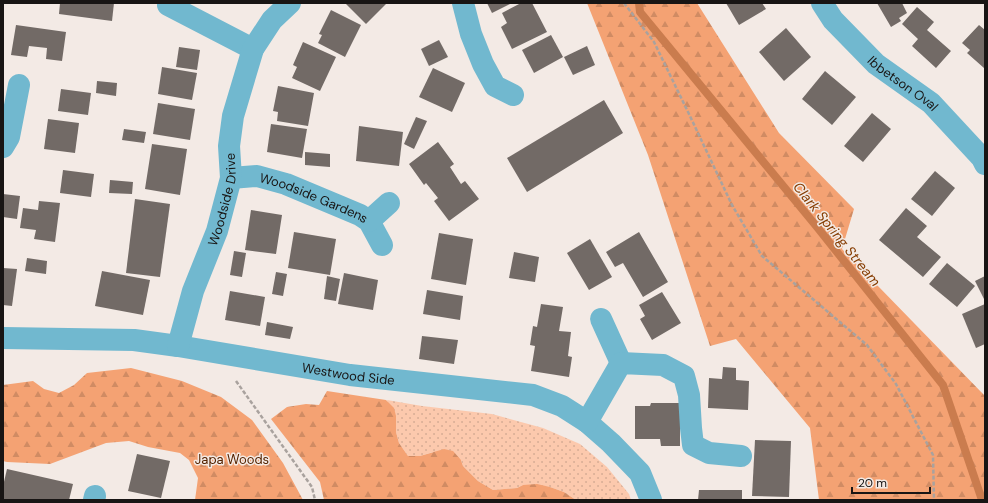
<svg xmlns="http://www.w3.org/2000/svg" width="988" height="503" viewBox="0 0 988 503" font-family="'DM Sans',sans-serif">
  <defs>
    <pattern id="grass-dots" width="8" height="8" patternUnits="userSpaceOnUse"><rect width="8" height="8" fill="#fcc9ad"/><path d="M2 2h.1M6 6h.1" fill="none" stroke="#d7ac94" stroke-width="1.8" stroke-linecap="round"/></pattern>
    <pattern id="forest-firs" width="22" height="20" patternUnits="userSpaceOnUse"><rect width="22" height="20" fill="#f4a273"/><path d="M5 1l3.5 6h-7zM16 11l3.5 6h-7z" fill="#d08b63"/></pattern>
  </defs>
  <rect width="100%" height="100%" fill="#f3eae5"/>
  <path fill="url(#grass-dots)" d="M387 400 422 406 492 414 543 428 580 444 607 467 629 494 631 500H576L564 492 550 487 523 485 517 488 493 490 478 481 463 466 461 460 433 452 420 456H408L399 443 396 432V424Z"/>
  <g fill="url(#forest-firs)">
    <path d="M587 3H697L779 133 854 209 842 249 985 396V500H819L810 428 736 339 710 346 648 155Z"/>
    <path d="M131 368 182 381 221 397 252 420 283 463 303 500H195L198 478 189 460 180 453 148 447 129 441 106 443 50 464 7 462 3 461V385L33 381 44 389 59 393 74 385 87 373Z"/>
    <path d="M327 391 386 400 394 408 396 416V432L399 443 408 456H420L444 449 453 451 461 460 463 466 478 481 493 490 517 488 523 485 537 484 550 487 564 492 576 500H324L320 482 271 419 287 407 306 404 319 405Z"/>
  </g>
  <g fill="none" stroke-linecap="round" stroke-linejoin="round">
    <path stroke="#ca7c4e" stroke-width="8" d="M639 3 640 12 817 227 943 385 982 500"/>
  </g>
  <g fill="#726a66">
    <path d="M60 3H114L112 21 59 14Z"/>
    <path d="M345 3H387L366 24Z"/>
    <path d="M487 3H512L492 13Z"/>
    <path d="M521 3H532L547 32 512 49 501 27 507 23 502 13Z"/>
    <path d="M726 3H762L766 9 739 25Z"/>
    <path d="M877 3H902L907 13 899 18 901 21 891 27Z"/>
    <path d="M917 7 934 22 927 30 951 51 936 68 912 46 918 39 902 24Z"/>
    <path d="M331 10 361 25 345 57 318 43 322 35 319 34Z"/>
    <path d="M16 25 66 32 62 61 46 59 47 48 29 46 27 57 11 55Z"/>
    <path d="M979 25 985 30V66L984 68 967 53 970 50 962 43Z"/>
    <path d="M786 28 811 57 784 81 759 52Z"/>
    <path d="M551 35 563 57 534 73 522 50Z"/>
    <path d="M439 40 448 57 429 66 421 49Z"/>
    <path d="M303 42 336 57 320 91 292 78 297 67 293 65Z"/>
    <path d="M587 46 595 65 573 75 564 57Z"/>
    <path d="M179 47 200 50 197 70 176 67Z"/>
    <path d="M162 67 197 73 192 100 158 94Z"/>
    <path d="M433 68 465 83 452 112 419 97Z"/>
    <path d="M825 71 856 97 832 125 802 99Z"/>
    <path d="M97 81 117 83 116 96 96 93Z"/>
    <path d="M278 86 314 93 308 126 277 121 278 112 273 111Z"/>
    <path d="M61 89 91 93 88 115 58 111Z"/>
    <path d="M604 100 623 133 527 192 507 158Z"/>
    <path d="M158 103 195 109 190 140 153 134Z"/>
    <path d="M872 113 891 129 863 162 844 146Z"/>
    <path d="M416 117 427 121 414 149 404 144Z"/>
    <path d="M48 119 79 123 75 153 44 149Z"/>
    <path d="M271 124 307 129 302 158 267 152Z"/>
    <path d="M359 126 403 132 399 166 356 161Z"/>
    <path d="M124 129 146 132 144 143 122 140Z"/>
    <path d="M438 142 454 164 450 167 461 184 465 181 479 199 449 221 434 201 438 198 426 183 424 185 409 164Z"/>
    <path d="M152 144 187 149 180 195 145 189Z"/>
    <path d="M305 152 330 154V167L305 165Z"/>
    <path d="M63 170 94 174 91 197 60 193Z"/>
    <path d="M935 171 955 188 932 216 911 199Z"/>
    <path d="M110 180 133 182 132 194 109 193Z"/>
    <path d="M3 194 20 196 17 219 3 217Z"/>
    <path d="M135 199 170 204 160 277 126 273Z"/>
    <path d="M39 201 60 203 55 242 34 239 36 230 20 228 23 208 38 210Z"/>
    <path d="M906 208 927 226 917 237 941 257 923 277 879 240Z"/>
    <path d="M251 210 282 215 276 254 245 250Z"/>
    <path d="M294 232 336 239 330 275 288 268Z"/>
    <path d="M639 232 668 282 643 297 623 263 615 267 606 252Z"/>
    <path d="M439 233 473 239 466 285 431 279Z"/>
    <path d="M590 239 612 277 589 290 567 253Z"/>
    <path d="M234 251 246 253 242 277 230 275Z"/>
    <path d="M514 252 539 257 535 282 509 278Z"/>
    <path d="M27 258 47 261 46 274 25 271Z"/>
    <path d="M947 263 975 286 957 307 929 284Z"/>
    <path d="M3 268 17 269 12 306 3 305Z"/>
    <path d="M102 271 150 280 143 315 95 306Z"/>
    <path d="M276 272 287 274 283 296 272 294Z"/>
    <path d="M344 273 378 280 373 310 338 304Z"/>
    <path d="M327 276 340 279 336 301 324 299Z"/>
    <path d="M985 276V301L975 281Z"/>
    <path d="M427 290 463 296 460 320 423 314Z"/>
    <path d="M230 291 265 297 260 326 225 320Z"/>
    <path d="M662 292 681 323 652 340 640 319 645 316 639 305Z"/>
    <path d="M541 304 563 307 559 331 571 332 568 356 572 357 569 377 531 371 535 346 530 345 533 326 537 327Z"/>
    <path d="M985 304V344L976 348 962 314Z"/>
    <path d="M267 322 293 327 290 339 265 335Z"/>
    <path d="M422 336 458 340 454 364 419 359Z"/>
    <path d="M723 367 736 368V380L749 381 748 410 708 408 709 378 722 379Z"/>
    <path d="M651 403H680V446H661L660 439H635V406H650Z"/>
    <path d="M755 440 791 441 789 497 752 496Z"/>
    <path d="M137 454 170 461 161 498 128 491Z"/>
    <path d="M7 469 73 484 69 500H3V486Z"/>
    <path d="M699 490H742V500H698Z"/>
  </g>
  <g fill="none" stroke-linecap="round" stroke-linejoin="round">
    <g stroke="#a9a29e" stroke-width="2.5" stroke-dasharray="4 2" stroke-linecap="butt">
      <path d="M624 3 654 42 689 114 732 205 762 256 867 345 896 384 933 455 934 500"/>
      <path d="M236 381 312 487 315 500"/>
    </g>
    <g stroke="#71b8cf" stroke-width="22">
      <path d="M463 3 471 34 483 64 495 86 513 95"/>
      <path id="s1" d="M822 3 833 20 876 64 931 103 982 158 985 164"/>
      <path d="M168 5 253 49"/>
      <path d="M3 147 9 137 19 85"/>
      <path id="s2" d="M231 178 257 176 286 184 341 207 360 215 369 221 382 245"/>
      <path d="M369 221 389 203"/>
      <path d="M601 319 621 363"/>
      <path id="s3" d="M3 338 134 340 178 346 350 375 533 395 562 406 587 422 611 443 640 473 651 500"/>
      <path id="s4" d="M178 346 193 291 217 231 231 178 229 146 233 116 253 49 272 20 290 3"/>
      <path d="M587 422 621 363 663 365 684 376 689 395 691 428 693 445 709 453 741 456"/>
      <path d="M94 500 95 496"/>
    </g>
  </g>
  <g text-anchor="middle" stroke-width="3" stroke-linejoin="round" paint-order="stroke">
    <g font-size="13" fill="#181514" stroke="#f3eae5">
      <text dy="5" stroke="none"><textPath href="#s1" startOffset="115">Ibbetson Oval</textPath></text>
      <text dy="5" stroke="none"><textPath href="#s4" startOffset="154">Woodside Drive</textPath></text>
      <text dy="5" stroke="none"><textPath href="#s2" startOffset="87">Woodside Gardens</textPath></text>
      <text dy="5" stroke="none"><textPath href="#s3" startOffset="348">Westwood Side</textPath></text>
    </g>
    <g font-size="13" fill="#552300" stroke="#f3eae5">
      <text x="232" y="464">Japa Woods</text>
    </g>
    <g font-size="14" font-style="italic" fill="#863d03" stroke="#f3eae5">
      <text transform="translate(837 234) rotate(51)" y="5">Clark Spring Stream</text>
    </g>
  </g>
  <rect width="988" height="503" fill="none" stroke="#181514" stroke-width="8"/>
  <path d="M852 487v6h78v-6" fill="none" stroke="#181514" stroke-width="2"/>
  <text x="858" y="487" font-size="12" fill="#181514" stroke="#f3eae5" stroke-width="3" paint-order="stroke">20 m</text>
</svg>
